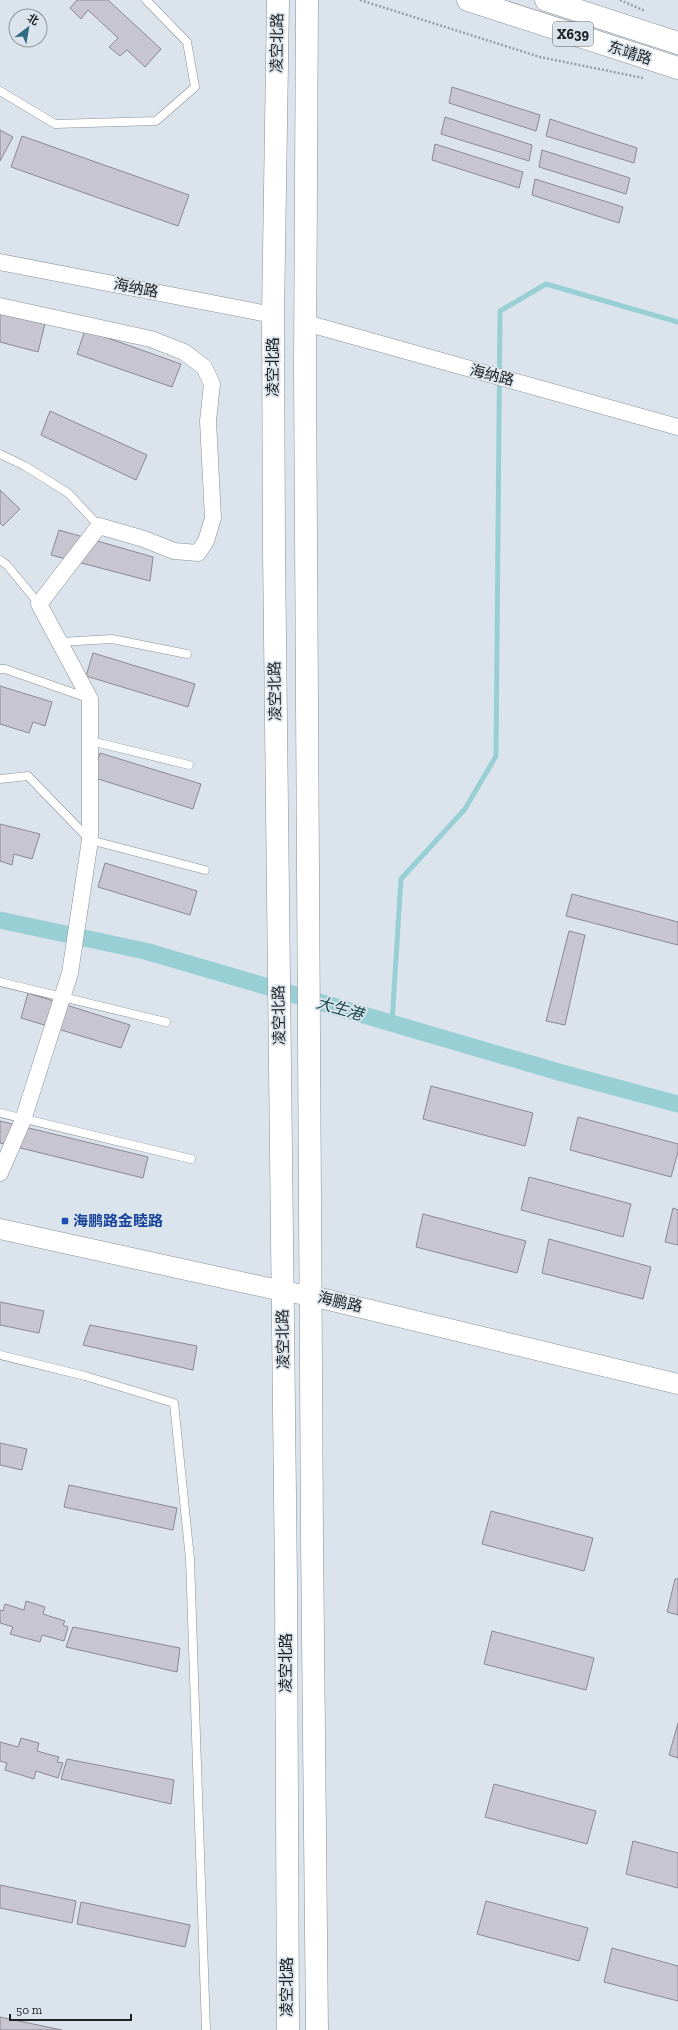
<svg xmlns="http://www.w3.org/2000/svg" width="678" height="2030" viewBox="0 0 678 2030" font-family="'Zilla Slab','Noto Sans SC',serif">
  <rect width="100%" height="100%" fill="#dbe4ec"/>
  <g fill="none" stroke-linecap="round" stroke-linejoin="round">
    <path stroke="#98cfd4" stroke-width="5" d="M392 1023 401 879 465 809 496 756 500 311 546 284 678 322"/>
    <path stroke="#98cfd4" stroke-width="17" d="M0 920 145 951 562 1073 678 1104"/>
  </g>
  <g fill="#c6c5d0" stroke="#8a8993">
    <path d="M77 0H108L161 49 145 67 127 50 120 56 109 47 118 38 88 10 81 19 70 8Z"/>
    <path d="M452 87 540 115 536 131 449 103Z"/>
    <path d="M445 117 532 145 529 161 441 134Z"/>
    <path d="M550 119 637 148 634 163 546 136Z"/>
    <path d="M0 130 13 137 0 161Z"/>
    <path d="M22 136 189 195 178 226 11 167Z"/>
    <path d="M435 144 523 172 519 188 432 160Z"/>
    <path d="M542 150 630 178 626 194 539 167Z"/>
    <path d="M535 179 623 207 619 223 532 195Z"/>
    <path d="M0 314 45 324 38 352 0 342Z"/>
    <path d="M85 330 181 364 172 387 77 354Z"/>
    <path d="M50 411 147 455 136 480 41 435Z"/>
    <path d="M0 490 20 509 3 526 0 523Z"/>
    <path d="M59 530 153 557 150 581 51 555Z"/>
    <path d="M93 653 195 684 188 707 86 676Z"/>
    <path d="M0 686 52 702 45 726 33 722 29 733 0 724Z"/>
    <path d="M100 753 201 784 193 809 92 777Z"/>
    <path d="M0 824 40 834 32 859 14 854 12 865 0 861Z"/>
    <path d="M105 863 197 891 190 915 98 887Z"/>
    <path d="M572 894 678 922V945L566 916Z"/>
    <path d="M569 931 585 935 565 1025 546 1021Z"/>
    <path d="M28 993 130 1025 121 1048 21 1018Z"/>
    <path d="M431 1086 533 1113 525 1146 423 1119Z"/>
    <path d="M578 1117 678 1144V1152L671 1177 570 1150Z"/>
    <path d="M0 1121 148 1157 143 1178 0 1143Z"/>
    <path d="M529 1177 631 1204 623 1237 521 1210Z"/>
    <path d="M673 1208 678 1210V1245L665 1242Z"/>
    <path d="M423 1214 526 1241 517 1273 416 1247Z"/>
    <path d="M549 1239 651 1267 643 1299 542 1273Z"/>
    <path d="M0 1302 44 1311 39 1333 0 1325Z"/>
    <path d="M90 1325 197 1346 193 1370 83 1345Z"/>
    <path d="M0 1443 27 1449 22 1470 0 1465Z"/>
    <path d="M69 1485 177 1508 173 1530 64 1507Z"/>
    <path d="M491 1511 593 1538 584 1571 482 1544Z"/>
    <path d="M675 1579H678V1615L667 1612Z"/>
    <path d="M26 1601 45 1607 43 1614 65 1621 63 1625 68 1627 64 1641 42 1635 40 1642 10 1634 13 1627 0 1623V1610L3 1611 5 1604 24 1610Z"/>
    <path d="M73 1627 180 1648 177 1672 66 1647Z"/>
    <path d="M492 1631 594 1658 586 1690 484 1664Z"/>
    <path d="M678 1723V1758L669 1755Z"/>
    <path d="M21 1738 39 1743 37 1751 59 1757 57 1762 63 1763 58 1778 36 1771 34 1779 5 1770 7 1763 0 1761V1742L18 1747Z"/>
    <path d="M67 1759 174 1780 171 1804 61 1779Z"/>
    <path d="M494 1784 596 1811 587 1844 485 1817Z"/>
    <path d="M633 1841 678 1853V1888L626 1874Z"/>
    <path d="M0 1885 76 1901 72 1923 0 1908Z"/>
    <path d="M486 1901 588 1928 579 1961 477 1934Z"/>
    <path d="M81 1902 190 1925 185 1947 77 1924Z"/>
    <path d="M612 1948 678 1966V2001L604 1982Z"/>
    <path d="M0 2017 62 2030H0Z"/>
  </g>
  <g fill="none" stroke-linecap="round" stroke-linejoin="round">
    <defs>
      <g id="service">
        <path d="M0 91 55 124 156 121 195 87 187 42 146 0"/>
        <path d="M0 454 25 466 68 493 99 526"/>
        <path d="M0 560 7 565 39 604"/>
        <path d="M60 642 112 639 187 654"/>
        <path d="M0 669H5L88 698"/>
        <path d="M91 741 189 765"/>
        <path d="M0 779 28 776 90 840 205 870"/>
        <path d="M0 982 166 1022"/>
        <path d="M0 1113 191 1159"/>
        <path d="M0 1355 85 1376 174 1403 190 1559 206 2030"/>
      </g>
      <g id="minor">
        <path d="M0 262 273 315"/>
        <path d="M0 306 151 339 184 352 204 367 212 384 208 421 213 518 206 541 198 553 174 551 144 539 99 526 39 604 90 699V840L70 973 23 1120 0 1173"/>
        <path d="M306 323 678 427"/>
      </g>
      <path id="tertiary" d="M0 1229 282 1291 312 1296 678 1384"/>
      <g id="secondary">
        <path d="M278 0 273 315 274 550 286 1581 288 2030"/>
        <path d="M307 0 305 368 312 1538 317 2030"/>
      </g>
      <g id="primary">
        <path d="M468 0 678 68"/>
        <path d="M546 0 678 43"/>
      </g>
    </defs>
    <use href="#service" stroke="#889097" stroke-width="9"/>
    <use href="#minor" stroke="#889097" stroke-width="17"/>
    <use href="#tertiary" stroke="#889097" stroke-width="21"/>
    <use href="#secondary" stroke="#889097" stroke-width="23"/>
    <use href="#primary" stroke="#889097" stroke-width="23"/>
    <g stroke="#989fa5" stroke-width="2.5" stroke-dasharray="2 2" stroke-linecap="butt">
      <path d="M360 0 540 57 643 78"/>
      <path d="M620 0 645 11"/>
    </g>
    <use href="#service" stroke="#fff" stroke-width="8"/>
    <use href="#minor" stroke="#fff" stroke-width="16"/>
    <use href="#tertiary" stroke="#fff" stroke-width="20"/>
    <use href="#secondary" stroke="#fff" stroke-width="22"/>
    <use href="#primary" stroke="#fff" stroke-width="22"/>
  </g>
  <rect fill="#1a4fb4" stroke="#dbe4ec" stroke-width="1.5" x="61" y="1217" width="8" height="8" rx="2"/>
  <g text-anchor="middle" stroke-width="3.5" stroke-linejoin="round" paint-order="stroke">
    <rect fill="#dbe4ec" stroke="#575c60" stroke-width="1" x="553" y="22" width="40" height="24" rx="3"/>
    <g font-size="14" font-weight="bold" fill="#1e2224">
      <text x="573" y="39">X639</text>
    </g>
    <g font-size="15" fill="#1e2224" stroke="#dbe4ec">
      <text transform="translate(277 43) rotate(-89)" y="5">凌空北路</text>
      <text transform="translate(630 53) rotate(18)" y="5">东靖路</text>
      <text transform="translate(136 288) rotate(11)" y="5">海纳路</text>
      <text transform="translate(273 367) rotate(-90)" y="5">凌空北路</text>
      <text transform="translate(492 375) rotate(14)" y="5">海纳路</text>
      <text transform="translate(275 691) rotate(-91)" y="5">凌空北路</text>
      <text transform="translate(279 1015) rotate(-91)" y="5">凌空北路</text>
      <text transform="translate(340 1302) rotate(13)" y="5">海鹏路</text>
      <text transform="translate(283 1339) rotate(-91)" y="5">凌空北路</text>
      <text transform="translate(286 1663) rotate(-90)" y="5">凌空北路</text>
      <text transform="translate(287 1987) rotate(-90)" y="5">凌空北路</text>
    </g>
    <g font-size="15" font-weight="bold" fill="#164399" stroke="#dbe4ec" text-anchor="start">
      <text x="73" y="1226">海鹏路金睦路</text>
    </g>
    <g font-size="16" font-style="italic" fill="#15474b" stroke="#dbe4ec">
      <text transform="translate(340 1008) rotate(16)" y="6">大生港</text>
    </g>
  </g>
  <g transform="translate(28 28) rotate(31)"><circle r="19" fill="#dbe4ec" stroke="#8f969c"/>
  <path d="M0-3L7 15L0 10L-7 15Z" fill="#306a83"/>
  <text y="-6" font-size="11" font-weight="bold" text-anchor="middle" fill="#1e2224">北</text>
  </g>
  <path d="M10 2014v6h121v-6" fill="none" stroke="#1e2224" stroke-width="2"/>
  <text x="16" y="2014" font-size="12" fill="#1e2224" stroke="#dbe4ec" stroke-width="3" paint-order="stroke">50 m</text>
</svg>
